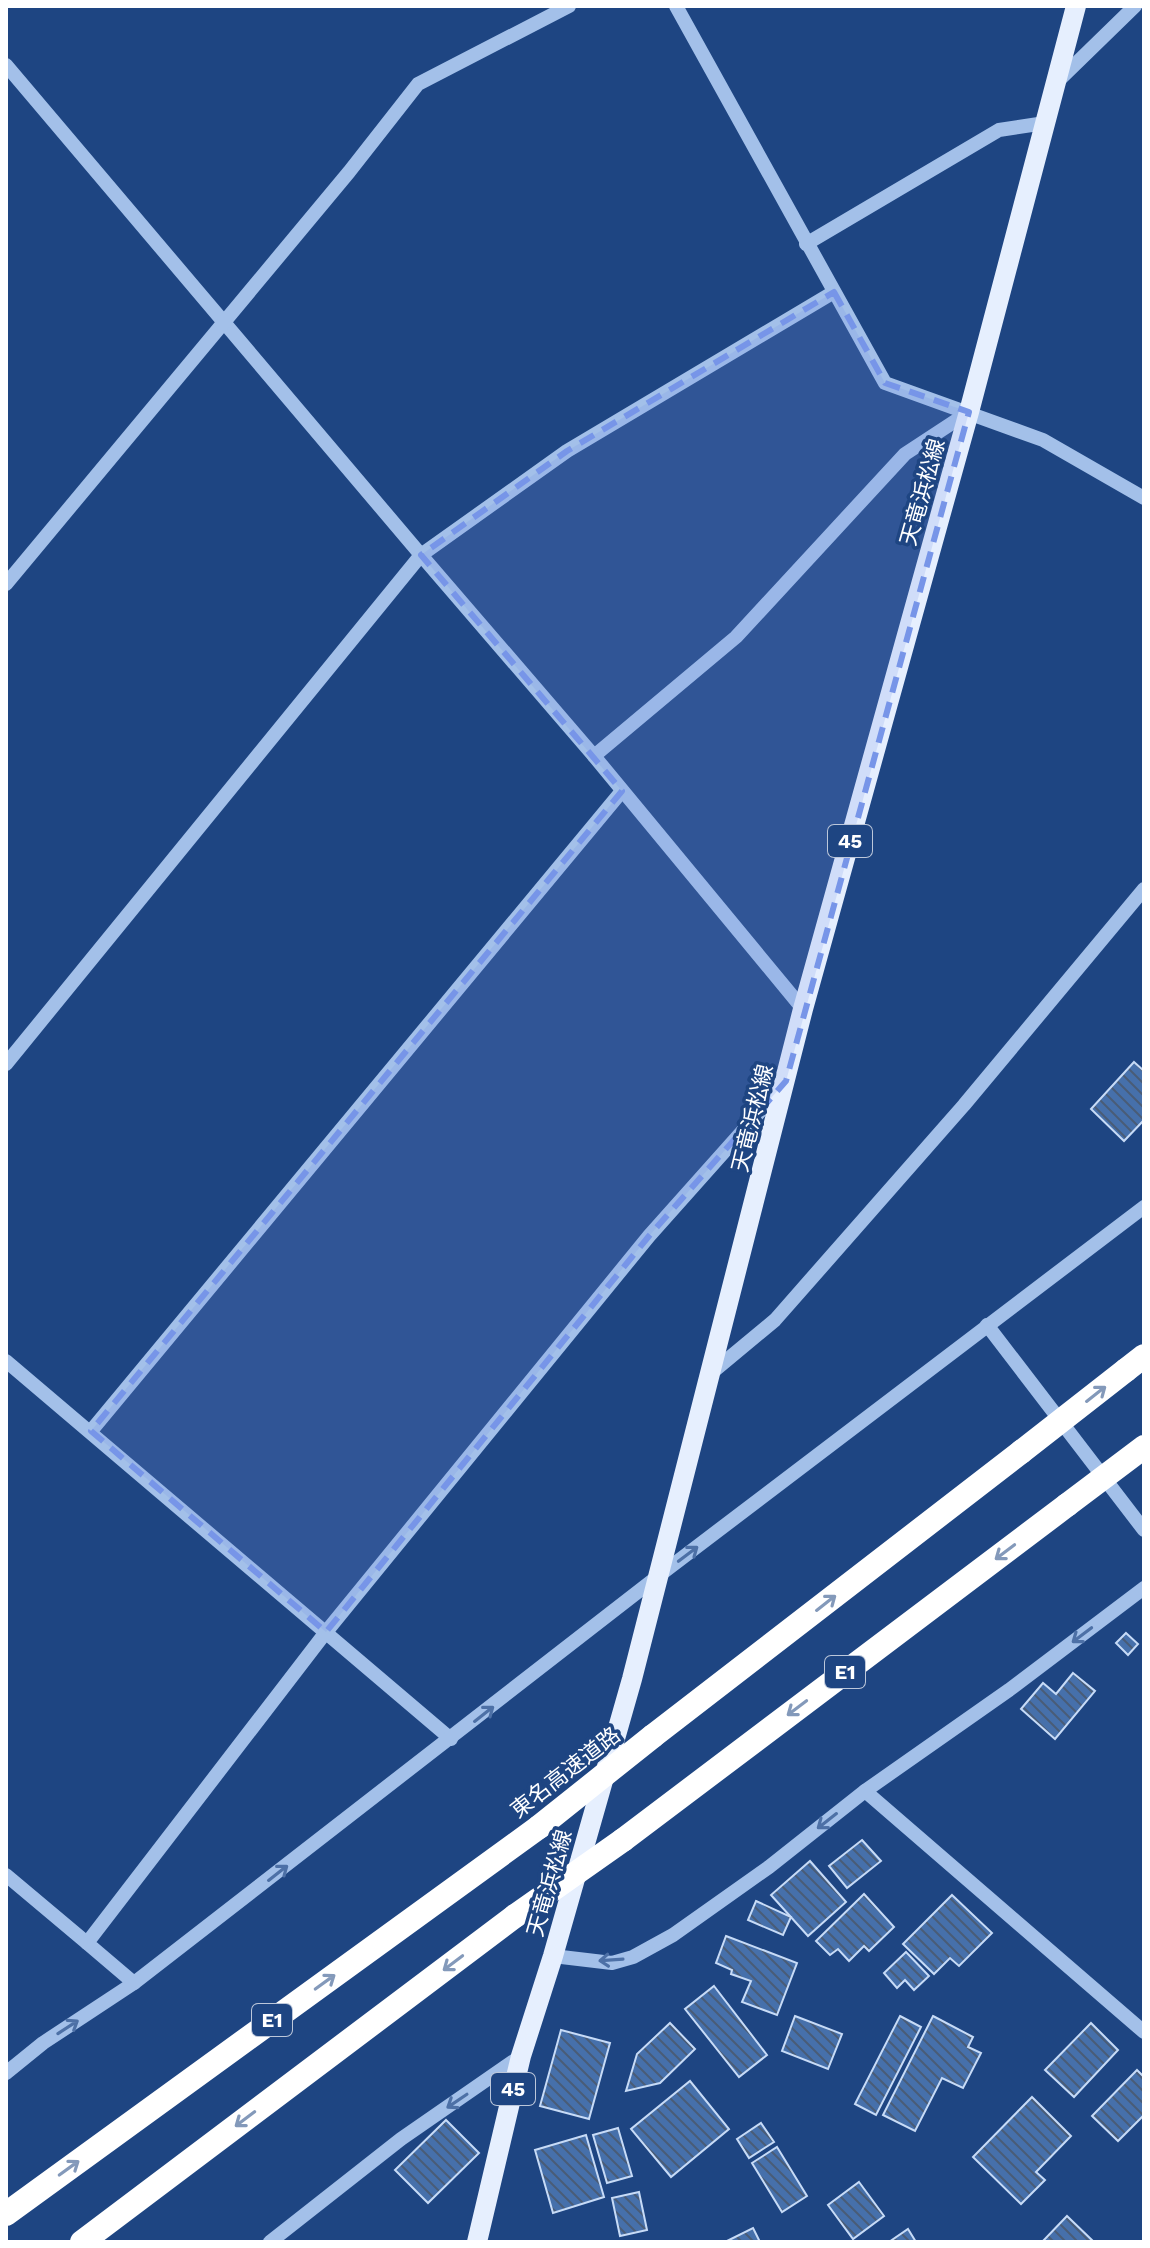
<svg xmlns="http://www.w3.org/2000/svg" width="1150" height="2248" viewBox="0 0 1150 2248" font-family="'Work Sans','Noto Sans JP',sans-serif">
  <defs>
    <pattern id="building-back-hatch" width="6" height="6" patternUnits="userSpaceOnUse" patternTransform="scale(2)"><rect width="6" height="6" fill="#4670ab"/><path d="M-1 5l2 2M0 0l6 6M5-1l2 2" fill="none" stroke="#495c77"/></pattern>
  </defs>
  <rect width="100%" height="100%" fill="#1e4582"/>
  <g fill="url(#building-back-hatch)" stroke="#c7dbf7" stroke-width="2">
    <path d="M1134 1062 1144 1071V1120L1124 1141 1091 1109Z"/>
    <path d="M1126 1633 1138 1644 1128 1655 1116 1643Z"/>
    <path d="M1073 1673 1095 1691 1055 1739 1021 1709 1043 1683 1056 1694Z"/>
    <path d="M862 1840 881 1861 847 1888 829 1866Z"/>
    <path d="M810 1861 846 1902 808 1936 771 1895Z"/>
    <path d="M864 1894 894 1927 869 1951 864 1946 849 1961 838 1949 830 1955 816 1941Z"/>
    <path d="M952 1895 992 1933 959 1966 950 1958 934 1974 903 1944Z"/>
    <path d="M756 1901 791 1917 783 1935 748 1920Z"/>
    <path d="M726 1936 797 1963 777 2015 742 2002 751 1981 731 1974 732 1970 716 1963Z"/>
    <path d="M906 1952 929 1976 914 1990 905 1980 897 1988 884 1973Z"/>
    <path d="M714 1986 767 2055 739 2077 685 2009Z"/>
    <path d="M795 2016 842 2034 828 2069 782 2051Z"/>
    <path d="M900 2016 921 2027 876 2115 855 2104Z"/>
    <path d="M933 2016 973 2037 968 2047 981 2053 963 2088 942 2078 915 2131 883 2115Z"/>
    <path d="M670 2023 695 2049 660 2083 626 2091 637 2054Z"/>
    <path d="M1091 2023 1118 2050 1074 2097 1045 2070Z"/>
    <path d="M561 2030 610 2043 589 2119 540 2106Z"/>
    <path d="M1137 2070 1144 2077V2115L1118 2141 1092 2116Z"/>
    <path d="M690 2081 729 2129 671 2177 631 2129Z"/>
    <path d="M1032 2097 1071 2136 1036 2172 1045 2180 1021 2204 973 2157Z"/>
    <path d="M446 2120 479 2153 428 2203 395 2170Z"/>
    <path d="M761 2123 774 2142 749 2158 737 2139Z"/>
    <path d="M618 2128 632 2176 607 2183 593 2135Z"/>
    <path d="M586 2135 604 2197 553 2213 535 2150Z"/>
    <path d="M777 2147 807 2196 782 2212 752 2163Z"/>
    <path d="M859 2182 884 2216 853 2239 828 2205Z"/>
    <path d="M639 2192 647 2230 620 2236 612 2198Z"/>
    <path d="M1067 2216 1094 2242H1042Z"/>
    <path d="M753 2228 760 2242H725Z"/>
    <path d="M908 2229 916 2242H889Z"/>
  </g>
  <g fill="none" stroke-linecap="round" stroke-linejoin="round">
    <g stroke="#a3c0e9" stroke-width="14">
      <path d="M676 6 885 383 1043 440 1144 498"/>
      <path d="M6 65 421 555 594 756 803 1009"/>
      <path d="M1058 81 1135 6"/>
      <path d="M806 244 999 130 1045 123"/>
      <path d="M6 584 349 172 418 84 569 6"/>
      <path d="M594 756 736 637 905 454 969 412"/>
      <path d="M6 1064 421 555 567 451 834 292"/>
      <path d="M987 1325 1144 1530"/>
      <path d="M6 1361 451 1739"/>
      <path d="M710 1374 775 1320 964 1105 1144 889"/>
      <path d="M91 1431 622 791"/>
      <path d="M865 1791 1144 2032"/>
      <path d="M6 1875 87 1943"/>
      <path d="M553 1956 612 1963 633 1957 673 1935 769 1867 865 1791 1009 1690 1144 1588"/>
      <path d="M134 1983 87 1943 326 1632 649 1236 781 1088"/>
      <path d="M6 2073 43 2043 134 1983 657 1577 1144 1207"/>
      <path d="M270 2242 401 2139 521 2056"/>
    </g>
    <path stroke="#e6effe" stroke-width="20" d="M477 2242 521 2056 553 1956 632 1679 803 1009 969 412 1076 6"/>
    <g stroke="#fff" stroke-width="24">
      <path d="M1126 1370 1144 1356"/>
      <path d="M653 1736 1021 1452"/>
      <path d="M623 1840 1067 1505"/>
      <path d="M6 2214 539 1827"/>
      <path d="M82 2242 515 1916"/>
    </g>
    <g stroke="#fff" stroke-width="24">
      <path d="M1021 1452 1126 1370"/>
      <path d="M1067 1505 1144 1447"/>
      <path d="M539 1827 653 1736"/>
      <path d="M515 1916 623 1840"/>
    </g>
  </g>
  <defs><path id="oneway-shaft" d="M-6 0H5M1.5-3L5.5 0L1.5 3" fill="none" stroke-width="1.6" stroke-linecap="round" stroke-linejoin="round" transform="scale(2)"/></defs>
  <g stroke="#8399ba">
    <use href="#oneway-shaft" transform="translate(1096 1394) rotate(-38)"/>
    <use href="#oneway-shaft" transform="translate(1005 1552) rotate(143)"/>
    <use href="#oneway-shaft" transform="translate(826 1603) rotate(-38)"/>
    <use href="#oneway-shaft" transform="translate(797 1708) rotate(143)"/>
    <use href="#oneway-shaft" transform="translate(453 1963) rotate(143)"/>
    <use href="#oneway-shaft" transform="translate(325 1982) rotate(-36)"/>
    <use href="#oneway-shaft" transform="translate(245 2119) rotate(143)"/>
    <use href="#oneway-shaft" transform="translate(69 2168) rotate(-36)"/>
  </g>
  <g stroke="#4d70a6">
    <use href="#oneway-shaft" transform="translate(688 1554) rotate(-37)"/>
    <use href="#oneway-shaft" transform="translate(1082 1635) rotate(143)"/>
    <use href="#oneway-shaft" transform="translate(484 1714) rotate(-38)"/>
    <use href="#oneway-shaft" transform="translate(827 1821) rotate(142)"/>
    <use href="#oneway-shaft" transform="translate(278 1873) rotate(-38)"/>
    <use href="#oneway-shaft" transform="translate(611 1960) rotate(176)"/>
    <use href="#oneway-shaft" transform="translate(68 2027) rotate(-33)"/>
    <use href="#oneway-shaft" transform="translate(457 2101) rotate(146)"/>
  </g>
  <path fill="#7795e8" fill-opacity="0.2" stroke="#7795e8" stroke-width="6" stroke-dasharray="16 10" stroke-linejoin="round" d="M834 292 885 383 969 412 786 1081 649 1236 326 1632 91 1431 622 791 421 555 567 451Z"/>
  <g text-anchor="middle" stroke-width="7" stroke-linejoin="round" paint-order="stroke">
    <g fill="#1e4582" stroke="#bcc7da" stroke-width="2">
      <rect x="828" y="825" width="44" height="32" rx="6"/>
      <rect x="825" y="1656" width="40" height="32" rx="6"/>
      <rect x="252" y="2004" width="40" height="32" rx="6"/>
      <rect x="491" y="2073" width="44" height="32" rx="6"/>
    </g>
    <g font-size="20" font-weight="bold" fill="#fff">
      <text x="850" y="848">45</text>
      <text x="845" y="1679">E1</text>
      <text x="272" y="2027">E1</text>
      <text x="513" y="2096">45</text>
    </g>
    <g font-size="22" fill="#fff" stroke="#1e4582">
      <text transform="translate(922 492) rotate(-74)" y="8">天竜浜松線</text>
      <text transform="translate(752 1118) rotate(-76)" y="8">天竜浜松線</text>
      <text transform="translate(565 1772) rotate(-38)" y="8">東名高速道路</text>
      <text transform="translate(549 1883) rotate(-74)" y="8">天竜浜松線</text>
    </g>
  </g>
  <rect width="1150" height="2248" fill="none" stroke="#ffffff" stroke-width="16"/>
</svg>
